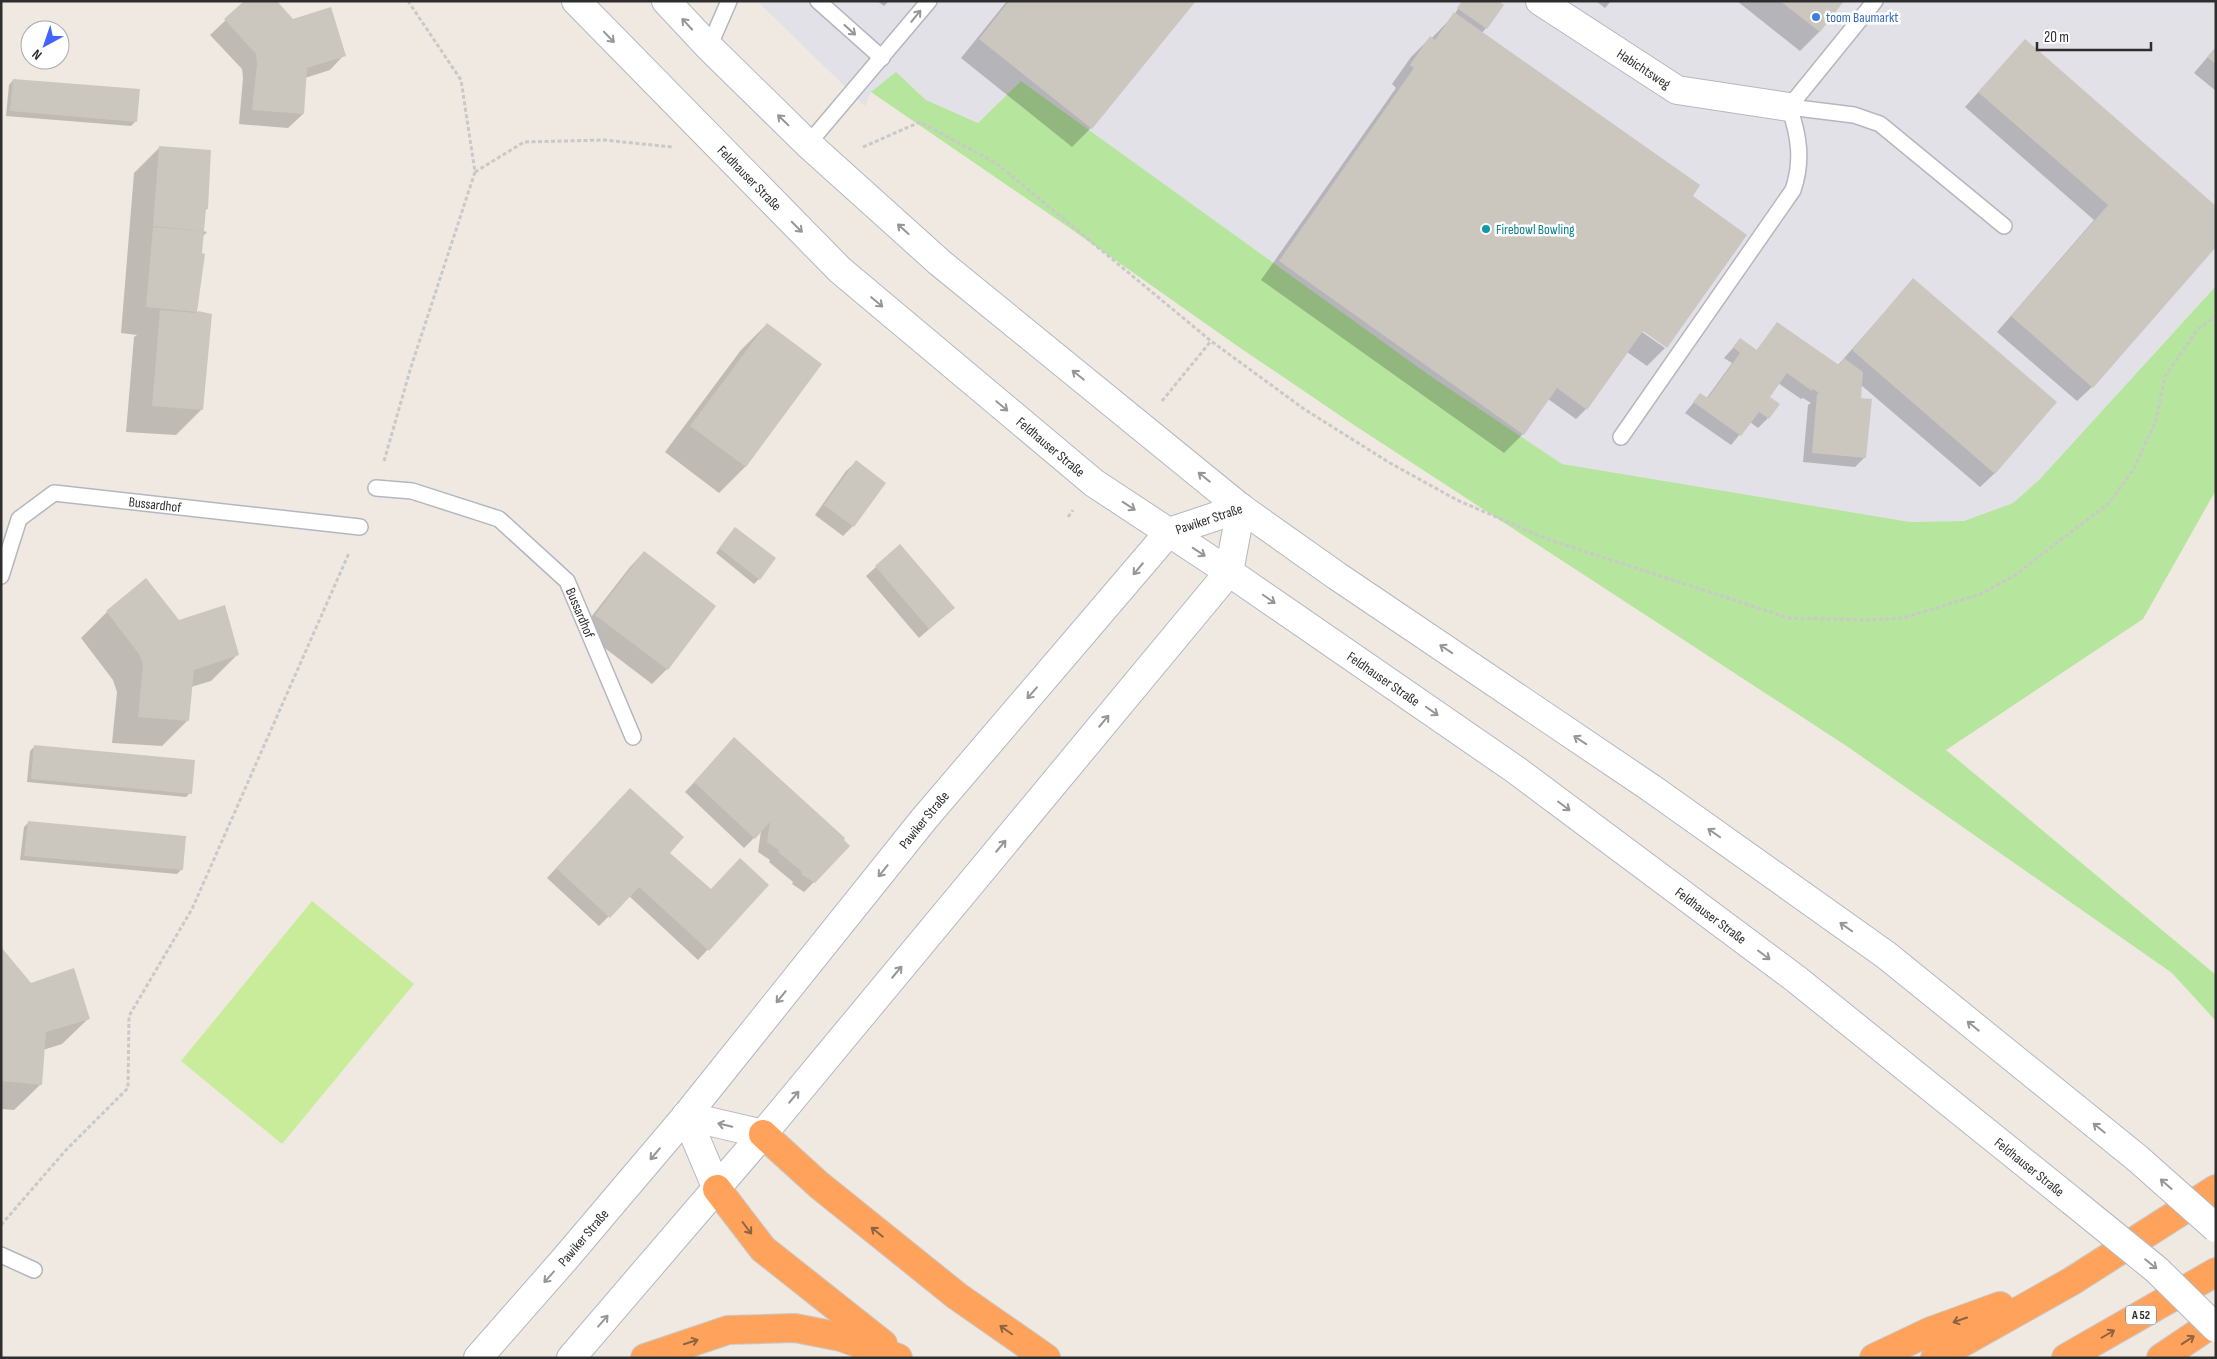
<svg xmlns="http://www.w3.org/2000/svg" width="2217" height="1359" viewBox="0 0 2217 1359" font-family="'Sofia Sans Condensed',sans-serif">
  <rect width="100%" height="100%" fill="#efe9e1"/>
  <path fill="#e3e1e8" d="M757 1H2216V286L2039 480 2013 503 1964 521 1910 522 1562 464 1429 375 1021 81 978 123 926 100 915 89 871 92 865 106Z"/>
  <path fill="#b6e59e" d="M896 72 926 100 978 123 1021 81 1429 375 1562 464 1910 522 1964 521 2013 503 2039 480 2216 286V490L2143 619 1946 750 2216 975V1021L2172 973 1848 747 1354 425 1236 345 1074 231 871 92Z"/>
  <path fill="#c9ec9a" d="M312 901 414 984 282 1144 181 1061Z"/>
  <g fill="#0003">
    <path d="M246 1 292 21 344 55 330 70 305 78 303 114 288 128 239 124 243 78 242 69 210 35Z"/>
    <path d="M877 1H889L884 6Z"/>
    <path d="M1007 1H1194L1091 128 1072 147 961 58Z"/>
    <path d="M1462 1 1486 28 1482 33 1688 201 1642 328V332L1665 348 1647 366 1627 352 1586 409 1576 419 1548 399 1523 434 1504 453 1261 280 1396 88 1392 84 1411 57 1430 38 1431 39 1455 14Z"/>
    <path d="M1596 1H1611L1605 8Z"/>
    <path d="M1737 1H1842L1819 32 1800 51Z"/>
    <path d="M2025 40 2216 207 2092 387 2077 401 1997 332 2094 220 1965 107Z"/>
    <path d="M2216 47V91L2194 73Z"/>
    <path d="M13 80 136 121 131 126 6 116 9 85Z"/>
    <path d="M160 147 207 209 204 211 203 231 207 232 202 237 201 254 203 255 196 312 211 315 202 409 176 435 126 432 134 337 137 335 121 333 134 173Z"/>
    <path d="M1913 280 1995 473 1980 487 1861 385 1860 399 1865 457 1855 467 1803 462 1808 405 1811 403 1803 398 1801 399 1778 383 1768 397V418L1758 428 1750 422 1731 445 1685 413 1700 395 1706 399 1732 363 1724 358 1740 340 1756 351 1777 323 1838 365Z"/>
    <path d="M767 324 820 365 745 467 719 493 665 452 741 350Z"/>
    <path d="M856 462 884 483 853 526 843 536 815 515 846 471Z"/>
    <path d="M731 533 759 579 754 584 716 553Z"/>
    <path d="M644 552 714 606 667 669 652 684 581 630 630 567Z"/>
    <path d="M876 567 943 617 919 638 866 576Z"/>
    <path d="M146 580 178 621 237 655 211 681 191 687 188 720 162 746 112 743 117 692 113 680 81 638 107 612Z"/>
    <path d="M35 746 191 792 186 797 27 782 30 751Z"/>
    <path d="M725 749 814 882 804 892 792 884 793 882 769 862 770 860 758 852 761 831 744 848 685 792Z"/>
    <path d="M620 799 668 853 711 890 768 885 698 960 629 896 599 926 547 878Z"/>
    <path d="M28 823 182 869 177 874 20 860 24 827Z"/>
    <path d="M1 949 30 984 89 1018 62 1044 43 1050 41 1084 14 1110 1 1109Z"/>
  </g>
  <g fill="#cbc7bf">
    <path d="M244 1H277L293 19 331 7 346 56 307 68 304 114 252 110 257 63 256 54 224 19Z"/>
    <path d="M1009 1H1196L1092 129 979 39Z"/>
    <path d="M1462 1H1498L1504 5 1487 29 1457 8Z"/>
    <path d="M1780 1H1844L1820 32Z"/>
    <path d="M1454 12 1700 185 1693 196 1747 235 1667 348 1643 331 1587 410 1557 388 1524 435 1279 261 1414 68 1410 65 1430 36 1435 40Z"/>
    <path d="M2025 39 2216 206V247L2093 388 2011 316 2108 205 1978 92Z"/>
    <path d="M2216 48V64L2207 57Z"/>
    <path d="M13 79 140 89 137 122 10 111Z"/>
    <path d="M159 146 211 150 208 209H206L204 231 153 226Z"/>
    <path d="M153 227 204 231 202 253 205 254 197 312 146 307Z"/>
    <path d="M1913 278 2057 402 1995 474 1852 350Z"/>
    <path d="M160 310 197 313 198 311 212 314 203 410 152 406Z"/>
    <path d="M1777 322 1839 365 1844 358 1863 372 1861 398 1872 399 1866 458 1812 453 1817 394 1819 393 1813 389 1812 391 1787 373 1770 397 1780 404 1769 419 1759 412 1741 436 1693 402 1700 393 1708 398 1740 353 1733 347 1740 338 1757 350Z"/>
    <path d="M767 323 822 364 746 467 690 426Z"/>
    <path d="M856 460 886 483 854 527 824 505Z"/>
    <path d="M735 527 776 558 760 580 719 548Z"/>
    <path d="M900 544 955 608 929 629 875 566Z"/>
    <path d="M644 551 716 606 668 670 595 615Z"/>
    <path d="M146 578 179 620 225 605 239 655 194 670 189 721 138 717 143 665 139 654 106 611Z"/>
    <path d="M734 737 845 838 844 840 850 846 815 883 801 874 802 872 778 852 779 850 767 842 770 822 755 839 694 782Z"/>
    <path d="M34 745 195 760 192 794 31 779Z"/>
    <path d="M630 788 684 837 670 853 711 889 740 858 769 885 709 951 639 887 610 918 556 868Z"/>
    <path d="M28 821 186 836 183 870 24 856Z"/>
    <path d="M1 947 31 983 74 968 90 1019 46 1032 42 1085 1 1081Z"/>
  </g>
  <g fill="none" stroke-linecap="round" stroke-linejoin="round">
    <defs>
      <g id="service">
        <path d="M818 1 882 58"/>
        <path d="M709 47 729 1"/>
        <path d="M1789 107 1854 115 1880 124 2004 226"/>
        <path d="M1789 107 1875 1"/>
        <path d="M808 144 929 1"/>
        <path d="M1621 437 1793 190C1803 161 1799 135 1789 107"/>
        <path id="s1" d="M376 488 412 491 499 519 567 581 633 737"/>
        <path id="s2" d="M1 576 19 519 54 493 360 527"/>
        <path d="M1 1255 34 1270"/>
      </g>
      <g id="minor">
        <path id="s3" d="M1540 1 1677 90 1789 107"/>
      </g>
      <g id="tertiary">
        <path d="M686 1116 717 1189"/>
        <path id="s4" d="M478 1358 564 1260 686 1116"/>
        <path d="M571 1358 763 1134 686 1116"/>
      </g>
      <g id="secondary">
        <path id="s5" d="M576 1 840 270 1094 483 1229 572 1516 770 1796 979 2072 1201"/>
        <path d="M666 1 709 47 808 144 939 262 1241 508 1337 576 1651 788 1886 955 2137 1158"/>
        <path id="s6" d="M686 1116 924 819 1169 532 1241 508"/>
        <path d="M763 1134 1229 572 1241 508"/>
      </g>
      <g id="motorway">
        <path d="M763 1134 819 1185 957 1296 1046 1358"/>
        <path d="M717 1189 763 1249 883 1344"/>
        <path d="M645 1358 728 1330 795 1328 841 1337 898 1358"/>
        <path d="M1874 1358 1931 1331 2000 1306"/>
        <path d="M1935 1358 2072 1281 2216 1189"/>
        <path d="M2066 1358 2216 1272"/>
        <path d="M2161 1358 2216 1321"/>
      </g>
    </defs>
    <use href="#service" stroke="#b4b7c1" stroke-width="18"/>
    <use href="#minor" stroke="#b4b7c1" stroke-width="30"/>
    <use href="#tertiary" stroke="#b4b7c1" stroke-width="30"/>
    <use href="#secondary" stroke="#b4b7c1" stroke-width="30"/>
    <use href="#motorway" stroke="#c9c9c9" stroke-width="30"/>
    <g stroke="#c9c9c9" stroke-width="3" stroke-dasharray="4 2.5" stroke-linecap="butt">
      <path d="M863 147 920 122 996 163 1211 341 1304 409 1390 463 1457 500 1547 539 1789 618 1866 620 1903 618 1981 594 2015 575 2109 503 2133 470 2156 421 2165 376 2198 329 2216 316"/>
      <path d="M475 172 524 142 604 140 672 147"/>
      <path d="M1162 401 1211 341"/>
      <path d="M384 461 411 367 475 172 461 80 408 1"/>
      <path d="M1068 517 1073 510"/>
      <path d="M1 1225 66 1150 128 1088 129 1016 192 909 349 553"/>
    </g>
    <use href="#service" stroke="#fff" stroke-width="15"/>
    <use href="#minor" stroke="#fff" stroke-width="28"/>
    <use href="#tertiary" stroke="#fff" stroke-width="28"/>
    <use href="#secondary" stroke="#fff" stroke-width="28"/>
    <use href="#motorway" stroke="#ffa35c" stroke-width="28"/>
    <defs>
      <g id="secondary-bridge">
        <path d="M2137 1158 2216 1228"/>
        <path d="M2072 1201 2157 1270 2216 1328"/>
      </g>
    </defs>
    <use href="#secondary-bridge" stroke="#b4b7c1" stroke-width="30" stroke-linecap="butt"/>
    <use href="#secondary-bridge" stroke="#fff" stroke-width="28"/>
  </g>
  <defs><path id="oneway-shaft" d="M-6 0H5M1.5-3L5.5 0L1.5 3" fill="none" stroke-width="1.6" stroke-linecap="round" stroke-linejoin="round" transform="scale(1.25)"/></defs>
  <g stroke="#969696">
    <use href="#oneway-shaft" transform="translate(916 16) rotate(-51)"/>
    <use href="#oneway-shaft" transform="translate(687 24) rotate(-133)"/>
    <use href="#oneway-shaft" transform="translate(850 30) rotate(42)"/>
    <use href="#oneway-shaft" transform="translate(609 37) rotate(46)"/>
    <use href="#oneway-shaft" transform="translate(783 120) rotate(-136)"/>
    <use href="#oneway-shaft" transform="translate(797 227) rotate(45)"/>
    <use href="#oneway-shaft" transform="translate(903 229) rotate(-138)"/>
    <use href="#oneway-shaft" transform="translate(877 302) rotate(40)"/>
    <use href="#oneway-shaft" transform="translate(1078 375) rotate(-141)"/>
    <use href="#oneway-shaft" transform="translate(1002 406) rotate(40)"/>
    <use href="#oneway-shaft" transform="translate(1204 477) rotate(-141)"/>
    <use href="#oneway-shaft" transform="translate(1129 506) rotate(33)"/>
    <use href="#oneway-shaft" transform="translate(1199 552) rotate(33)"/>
    <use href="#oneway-shaft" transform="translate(1138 569) rotate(130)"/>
    <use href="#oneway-shaft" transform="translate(1269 599) rotate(35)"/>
    <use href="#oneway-shaft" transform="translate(1446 649) rotate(-146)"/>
    <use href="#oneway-shaft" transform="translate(1032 693) rotate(131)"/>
    <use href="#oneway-shaft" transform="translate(1432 711) rotate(35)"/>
    <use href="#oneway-shaft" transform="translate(1104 721) rotate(-50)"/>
    <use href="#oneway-shaft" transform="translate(1580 740) rotate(-146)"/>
    <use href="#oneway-shaft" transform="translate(1564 806) rotate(37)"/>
    <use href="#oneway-shaft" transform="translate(1714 833) rotate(-145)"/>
    <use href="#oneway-shaft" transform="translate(1001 846) rotate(-50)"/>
    <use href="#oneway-shaft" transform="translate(883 871) rotate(129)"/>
    <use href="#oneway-shaft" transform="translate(1846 927) rotate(-145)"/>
    <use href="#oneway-shaft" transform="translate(1764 955) rotate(37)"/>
    <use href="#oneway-shaft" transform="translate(897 972) rotate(-50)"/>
    <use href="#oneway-shaft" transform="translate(781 997) rotate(129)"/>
    <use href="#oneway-shaft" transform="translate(1973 1026) rotate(-141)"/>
    <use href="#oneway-shaft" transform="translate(794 1097) rotate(-50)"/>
    <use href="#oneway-shaft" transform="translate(725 1125) rotate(-167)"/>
    <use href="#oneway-shaft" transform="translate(2099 1128) rotate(-141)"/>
    <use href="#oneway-shaft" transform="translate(655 1154) rotate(130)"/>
    <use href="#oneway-shaft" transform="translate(2166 1184) rotate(-139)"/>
    <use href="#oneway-shaft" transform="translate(2151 1264) rotate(39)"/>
    <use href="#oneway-shaft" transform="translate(549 1277) rotate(132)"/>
    <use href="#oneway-shaft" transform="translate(603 1321) rotate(-49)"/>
  </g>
  <g stroke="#8c6343">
    <use href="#oneway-shaft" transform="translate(747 1228) rotate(53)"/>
    <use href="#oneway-shaft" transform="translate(877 1232) rotate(-141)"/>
    <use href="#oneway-shaft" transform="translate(1960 1320) rotate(161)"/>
    <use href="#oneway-shaft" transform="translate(1006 1330) rotate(-145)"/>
    <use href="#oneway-shaft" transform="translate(2108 1334) rotate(-30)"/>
    <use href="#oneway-shaft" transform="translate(2188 1340) rotate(-33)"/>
    <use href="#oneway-shaft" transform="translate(691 1342) rotate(-18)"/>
  </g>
  <circle fill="#3f7fe0" stroke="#fff" stroke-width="2" cx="1816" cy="17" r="5"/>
  <circle fill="#0f9aa8" stroke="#fff" stroke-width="2" cx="1486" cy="229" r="5"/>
  <g text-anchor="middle" stroke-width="5" stroke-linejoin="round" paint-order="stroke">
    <rect fill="#fff" stroke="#6d6d6d" stroke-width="1" x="2126" y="1305.5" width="30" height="19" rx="4"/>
    <g font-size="12" font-weight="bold" fill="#2e2e2e">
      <text x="2141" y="1319">A 52</text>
    </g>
    <g font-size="14" fill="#366cbe" stroke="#fff" text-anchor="start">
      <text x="1826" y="22">toom Baumarkt</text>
    </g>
    <g font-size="14" fill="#2e2e2e" stroke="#fff">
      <text dy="5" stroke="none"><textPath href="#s3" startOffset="124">Habichtsweg</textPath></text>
      <text dy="5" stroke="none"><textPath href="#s5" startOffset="248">Feldhauser Straße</textPath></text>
      <text dy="5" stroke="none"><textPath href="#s5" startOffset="652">Feldhauser Straße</textPath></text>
      <text dy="5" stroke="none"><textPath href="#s2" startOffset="205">Bussardhof</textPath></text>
      <text dy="5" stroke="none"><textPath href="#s6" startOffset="800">Pawiker Straße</textPath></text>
      <text dy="5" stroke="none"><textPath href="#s1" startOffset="254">Bussardhof</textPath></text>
      <text dy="5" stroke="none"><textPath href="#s5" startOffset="1058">Feldhauser Straße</textPath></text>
      <text dy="5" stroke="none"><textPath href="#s6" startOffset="380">Pawiker Straße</textPath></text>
      <text dy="5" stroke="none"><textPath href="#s5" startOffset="1462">Feldhauser Straße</textPath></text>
      <text dy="5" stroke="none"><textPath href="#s5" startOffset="1868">Feldhauser Straße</textPath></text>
      <text dy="5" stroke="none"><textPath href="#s4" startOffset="160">Pawiker Straße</textPath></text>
    </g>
    <g font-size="14" fill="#0d838f" stroke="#fff" text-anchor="start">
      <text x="1496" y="234">Firebowl Bowling</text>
    </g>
  </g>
  <rect width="2217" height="1359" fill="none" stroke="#2e2e2e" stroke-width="5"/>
  <g transform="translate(45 45) rotate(220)"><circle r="24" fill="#ffffff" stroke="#ababab"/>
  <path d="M0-4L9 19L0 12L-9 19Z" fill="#4264fb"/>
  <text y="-8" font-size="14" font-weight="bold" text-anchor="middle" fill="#2e2e2e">N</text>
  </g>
  <path d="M2037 42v8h114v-8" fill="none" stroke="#2e2e2e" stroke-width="2.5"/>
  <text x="2044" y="42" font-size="15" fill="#2e2e2e" stroke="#ffffff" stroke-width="4" paint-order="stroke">20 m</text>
</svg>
